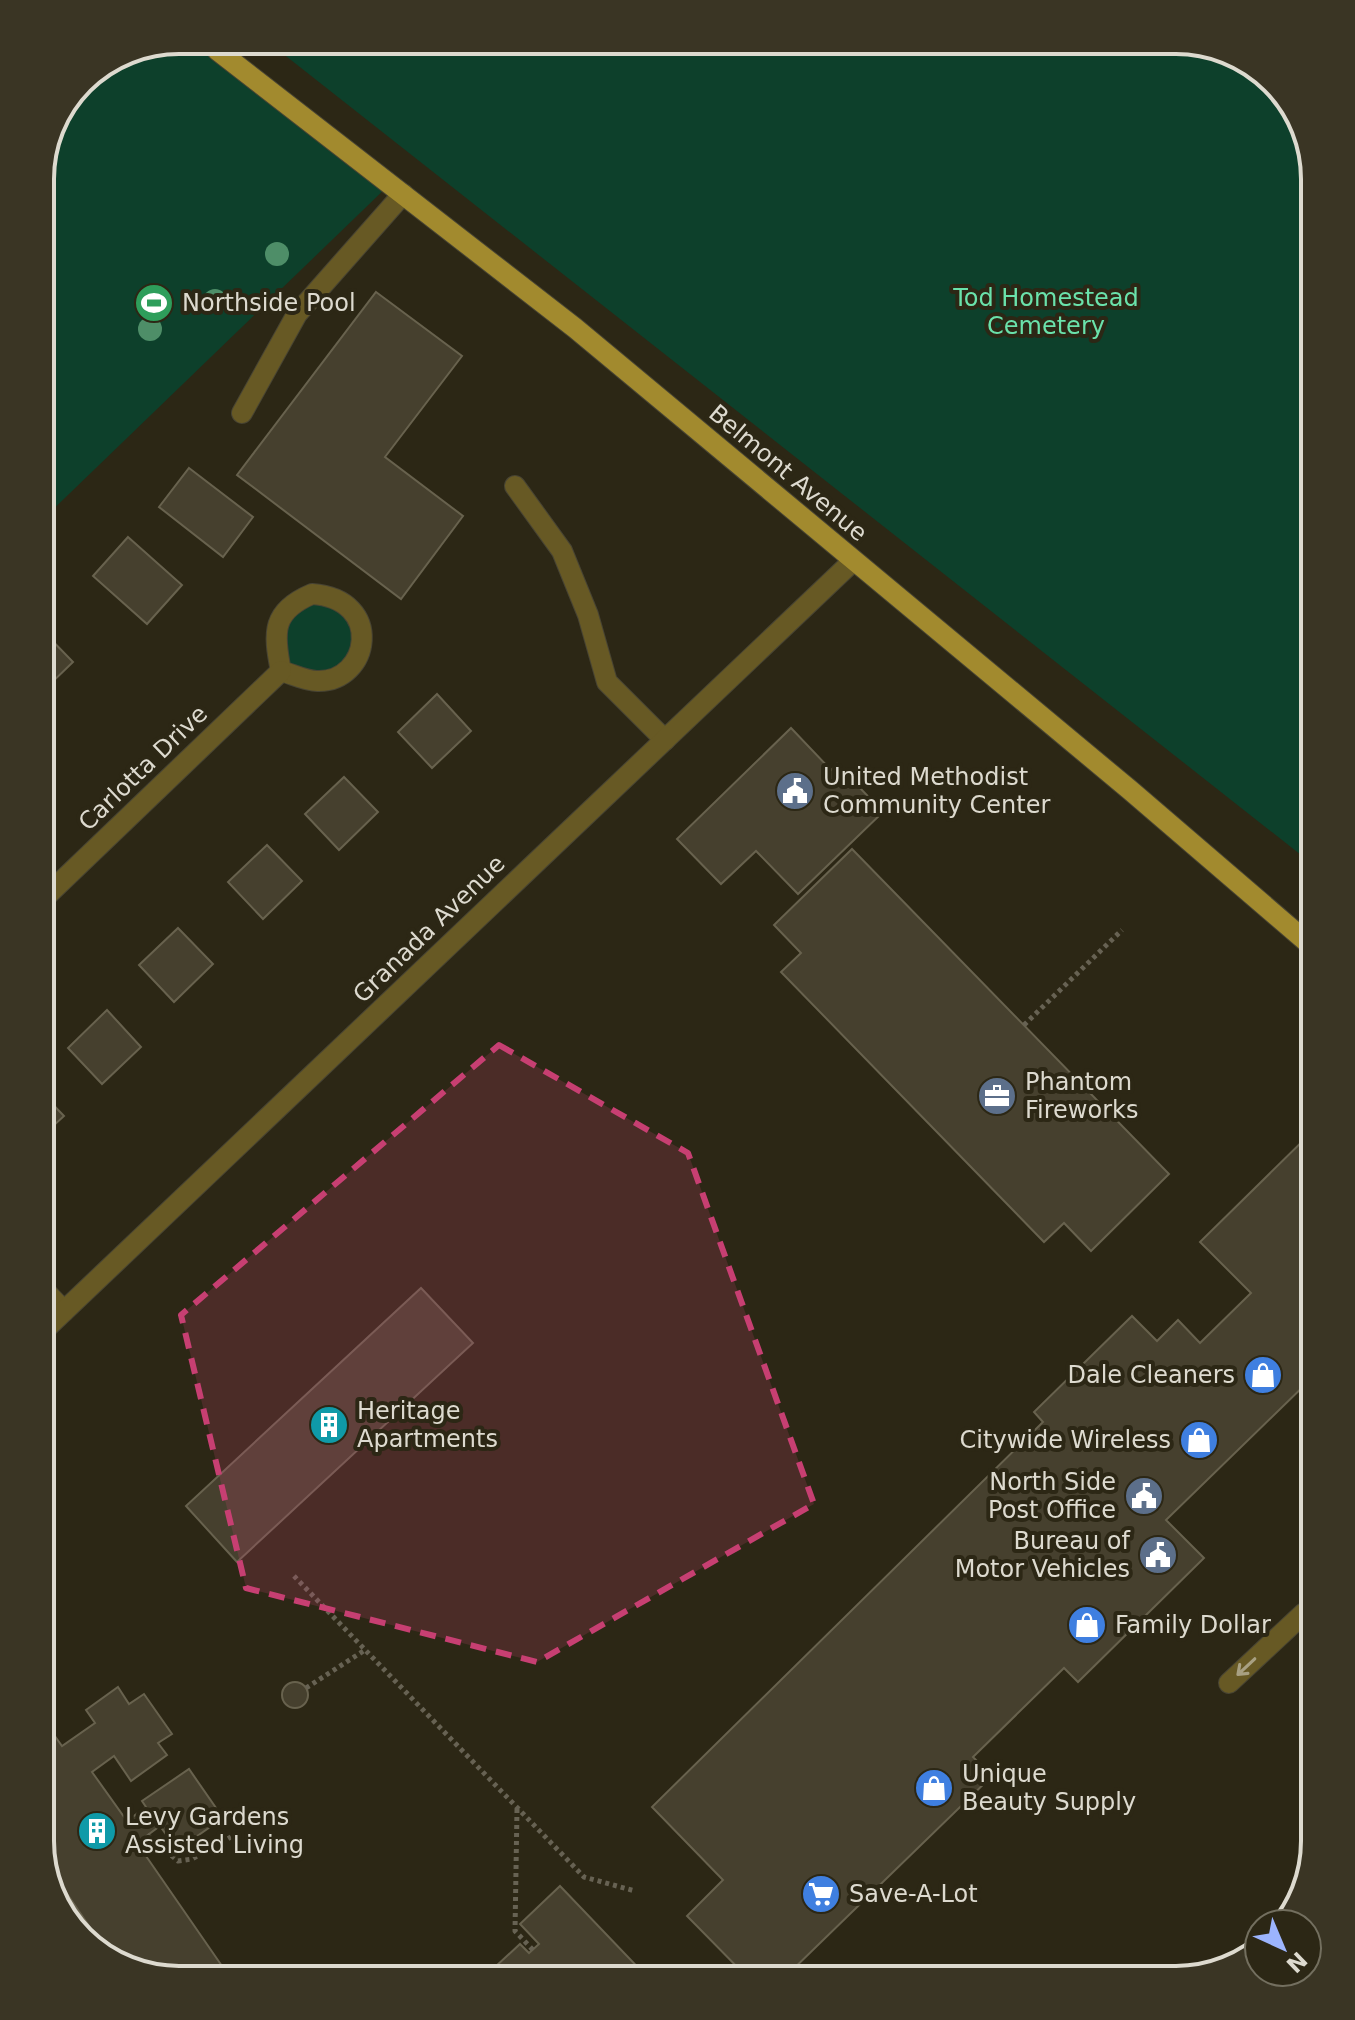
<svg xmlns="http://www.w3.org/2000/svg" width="1355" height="2020" viewBox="0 0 1355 2020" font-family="'DejaVu Sans',sans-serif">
  <rect width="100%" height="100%" fill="#2c2715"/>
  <g fill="#0d402b">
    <path d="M1185 40 1253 63 1297 110 1315 179V866L277 49Z"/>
    <path d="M126 50H217L390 184 40 522V170L81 80Z"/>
    <path d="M330 595 363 635 335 678 281 671 282 614Z"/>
  </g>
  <g fill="#46402e" stroke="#68624e" stroke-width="2">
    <path d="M376 292 462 356 385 457 463 516 401 599 237 475Z"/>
    <path d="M189 468 253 517 223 557 159 507Z"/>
    <path d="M128 537 182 585 147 624 93 576Z"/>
    <path d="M40 628 73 662 40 694Z"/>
    <path d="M437 694 471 731 432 768 398 732Z"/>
    <path d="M791 728 831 770 837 764 883 812 798 894 756 851 721 884 677 839Z"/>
    <path d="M344 777 378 812 339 850 305 814Z"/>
    <path d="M267 845 302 881 263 919 228 882Z"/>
    <path d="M852 849 1169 1174 1091 1251 1064 1223 1044 1242 781 972 801 953 774 925Z"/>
    <path d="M178 928 213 964 174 1002 139 965Z"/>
    <path d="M107 1010 141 1047 102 1084 68 1048Z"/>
    <path d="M40 1091 64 1116 40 1138Z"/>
    <path d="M1315 1129V1375L1166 1520 1204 1558 1078 1682 1064 1668 973 1757 992 1776 782 1980H750L687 1916 723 1880 652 1807 1043 1422 1034 1412 1132 1316 1157 1341 1178 1320 1200 1343 1251 1293 1200 1242Z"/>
    <path d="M421 1288 473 1343 237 1562 186 1506Z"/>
    <circle cx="295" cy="1695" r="13"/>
    <path d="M118 1687 129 1704 144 1694 172 1734 158 1743 167 1755 131 1781 114 1756 92 1772 127 1821 146 1807 142 1801 189 1769 223 1818 177 1850 160 1826 137 1843 222 1966 215 1972 221 1980H170L113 1961 46 1863 40 1841V1740L52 1732 62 1746 95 1723 86 1710Z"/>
    <path d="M560 1886 650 1980H481L520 1944 529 1953 539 1944 520 1924Z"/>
    <path d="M409 1975V1980H243V1976Z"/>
  </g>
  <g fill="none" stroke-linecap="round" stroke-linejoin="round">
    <defs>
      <g id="minor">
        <path d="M242 413 297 314 403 194"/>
        <path d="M515 486 562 551 588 615 607 682 665 740"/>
        <path d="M312 594C385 599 370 683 317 681 306 681 292 674 281 671 273 632 272 611 312 594Z"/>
        <path d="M40 902 281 671"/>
        <path d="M40 1286 64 1311"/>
        <path d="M40 1334 853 561"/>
        <path d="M1229 1683 1304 1613"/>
      </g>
      <path id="major" d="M217 50 575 328 1130 790 1315 949"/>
    </defs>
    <use href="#minor" stroke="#484433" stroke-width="22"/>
    <use href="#major" stroke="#484433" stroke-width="22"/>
    <g stroke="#676253" stroke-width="5" stroke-dasharray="4 4" stroke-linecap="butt">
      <path d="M1024 1025 1122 930"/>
      <path d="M294 1576 584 1877 635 1891"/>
      <path d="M306 1688 365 1650"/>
      <path d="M517 1809 515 1931 533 1950"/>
      <path d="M147 1835 178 1861 192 1859 231 1837"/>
    </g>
    <use href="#minor" stroke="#675924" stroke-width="20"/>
    <use href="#major" stroke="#a28a2e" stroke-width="20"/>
  </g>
  <g fill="#4e8e68">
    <circle cx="277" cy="254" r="12"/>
    <circle cx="215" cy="301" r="12"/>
    <circle cx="150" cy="329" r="12"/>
  </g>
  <defs><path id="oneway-shaft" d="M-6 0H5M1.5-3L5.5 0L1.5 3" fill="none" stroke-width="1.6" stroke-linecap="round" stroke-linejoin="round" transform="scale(2)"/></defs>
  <use stroke="#a8a082" href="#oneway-shaft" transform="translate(1246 1667) rotate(137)"/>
  <path fill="#c73f72" fill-opacity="0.2" stroke="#c73f72" stroke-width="6" stroke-dasharray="16 10" stroke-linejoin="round" d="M499 1045 688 1153 814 1504 537 1662 246 1588 181 1315Z"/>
  <defs>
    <symbol id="stadium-disc" viewBox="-11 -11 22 22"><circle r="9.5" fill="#2e9e5b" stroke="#2c2715"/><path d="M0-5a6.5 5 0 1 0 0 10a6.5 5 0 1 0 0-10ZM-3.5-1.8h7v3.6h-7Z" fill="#fff"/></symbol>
    <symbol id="civic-disc" viewBox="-11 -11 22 22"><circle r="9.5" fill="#5c6f8a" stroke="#2c2715"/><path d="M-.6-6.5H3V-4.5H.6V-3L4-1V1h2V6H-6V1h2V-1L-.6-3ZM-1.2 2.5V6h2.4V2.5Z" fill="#fff"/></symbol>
    <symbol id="office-disc" viewBox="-11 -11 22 22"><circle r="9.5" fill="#5c6f8a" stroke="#2c2715"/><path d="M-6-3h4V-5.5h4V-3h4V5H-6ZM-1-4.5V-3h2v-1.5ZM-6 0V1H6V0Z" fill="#fff"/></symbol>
    <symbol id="shop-disc" viewBox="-11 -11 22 22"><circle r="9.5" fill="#3f7fe0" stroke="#2c2715"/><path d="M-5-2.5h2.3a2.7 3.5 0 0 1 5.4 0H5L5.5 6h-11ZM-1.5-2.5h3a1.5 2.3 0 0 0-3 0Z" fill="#fff"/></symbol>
    <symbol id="building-disc" viewBox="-11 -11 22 22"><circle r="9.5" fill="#0f9aa8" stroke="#2c2715"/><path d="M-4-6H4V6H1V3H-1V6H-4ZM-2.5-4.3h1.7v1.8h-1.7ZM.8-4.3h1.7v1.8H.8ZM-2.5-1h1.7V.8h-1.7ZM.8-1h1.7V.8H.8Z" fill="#fff"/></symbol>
    <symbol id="supermarket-disc" viewBox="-11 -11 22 22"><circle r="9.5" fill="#3f7fe0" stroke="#2c2715"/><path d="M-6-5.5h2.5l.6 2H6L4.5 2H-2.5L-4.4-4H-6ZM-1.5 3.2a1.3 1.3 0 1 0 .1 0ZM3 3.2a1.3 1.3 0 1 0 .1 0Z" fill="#fff"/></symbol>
  </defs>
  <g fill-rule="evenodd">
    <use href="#stadium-disc" x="132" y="281" width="44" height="44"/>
    <use href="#civic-disc" x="773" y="769" width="44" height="44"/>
    <use href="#office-disc" x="975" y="1074" width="44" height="44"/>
    <use href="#shop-disc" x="1241" y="1353" width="44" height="44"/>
    <use href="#building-disc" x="307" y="1403" width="44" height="44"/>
    <use href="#shop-disc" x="1177" y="1418" width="44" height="44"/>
    <use href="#civic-disc" x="1122" y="1474" width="44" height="44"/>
    <use href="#civic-disc" x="1136" y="1533" width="44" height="44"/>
    <use href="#shop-disc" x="1065" y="1603" width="44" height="44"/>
    <use href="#shop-disc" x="912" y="1766" width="44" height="44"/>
    <use href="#building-disc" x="75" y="1809" width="44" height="44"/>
    <use href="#supermarket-disc" x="799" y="1872" width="44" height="44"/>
  </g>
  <g text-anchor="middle" stroke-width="8" stroke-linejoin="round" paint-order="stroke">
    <g font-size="24" fill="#6ae2ab" stroke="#2c2715">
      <text x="1046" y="306">Tod Homestead<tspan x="1046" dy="28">Cemetery</tspan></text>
    </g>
    <g font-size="24" fill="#dddacf" stroke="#2c2715" text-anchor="start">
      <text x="182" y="311">Northside Pool</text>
      <text x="823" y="785">United Methodist<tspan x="823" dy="28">Community Center</tspan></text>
      <text x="1025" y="1090">Phantom<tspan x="1025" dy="28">Fireworks</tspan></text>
      <text x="1235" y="1383" text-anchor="end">Dale Cleaners</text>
      <text x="357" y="1419">Heritage<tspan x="357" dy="28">Apartments</tspan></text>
      <text x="1171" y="1448" text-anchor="end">Citywide Wireless</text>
      <text x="1116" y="1490" text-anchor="end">North Side<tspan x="1116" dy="28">Post Office</tspan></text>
      <text x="1130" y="1549" text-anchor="end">Bureau of<tspan x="1130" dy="28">Motor Vehicles</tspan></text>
      <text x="1115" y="1633">Family Dollar</text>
      <text x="962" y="1782">Unique<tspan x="962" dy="28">Beauty Supply</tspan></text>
      <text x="125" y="1825">Levy Gardens<tspan x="125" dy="28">Assisted Living</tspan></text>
      <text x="849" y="1902">Save-A-Lot</text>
    </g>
    <g font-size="24" fill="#dddacf" stroke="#2c2715">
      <text transform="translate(788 473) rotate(40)" y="8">Belmont Avenue</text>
      <text transform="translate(143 768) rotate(-44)" y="8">Carlotta Drive</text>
      <text transform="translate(429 929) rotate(-44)" y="8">Granada Avenue</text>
    </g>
  </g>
  <path d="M0 0H1355V2020H0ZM179 54H1176A125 125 0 0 1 1301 179V1841A125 125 0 0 1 1176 1966H179A125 125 0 0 1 54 1841V179A125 125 0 0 1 179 54Z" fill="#3a3524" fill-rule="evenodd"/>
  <path fill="none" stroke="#dddacf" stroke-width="4" d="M179 54H1176A125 125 0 0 1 1301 179V1841A125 125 0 0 1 1176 1966H179A125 125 0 0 1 54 1841V179A125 125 0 0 1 179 54Z"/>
  <g transform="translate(1283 1948) rotate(136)"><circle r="38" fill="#2c2715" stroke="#736f5f" stroke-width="2"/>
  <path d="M0-6L14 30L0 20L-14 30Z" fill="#9cb4fd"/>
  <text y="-12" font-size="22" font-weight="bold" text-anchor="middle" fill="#dddacf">N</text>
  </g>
</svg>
